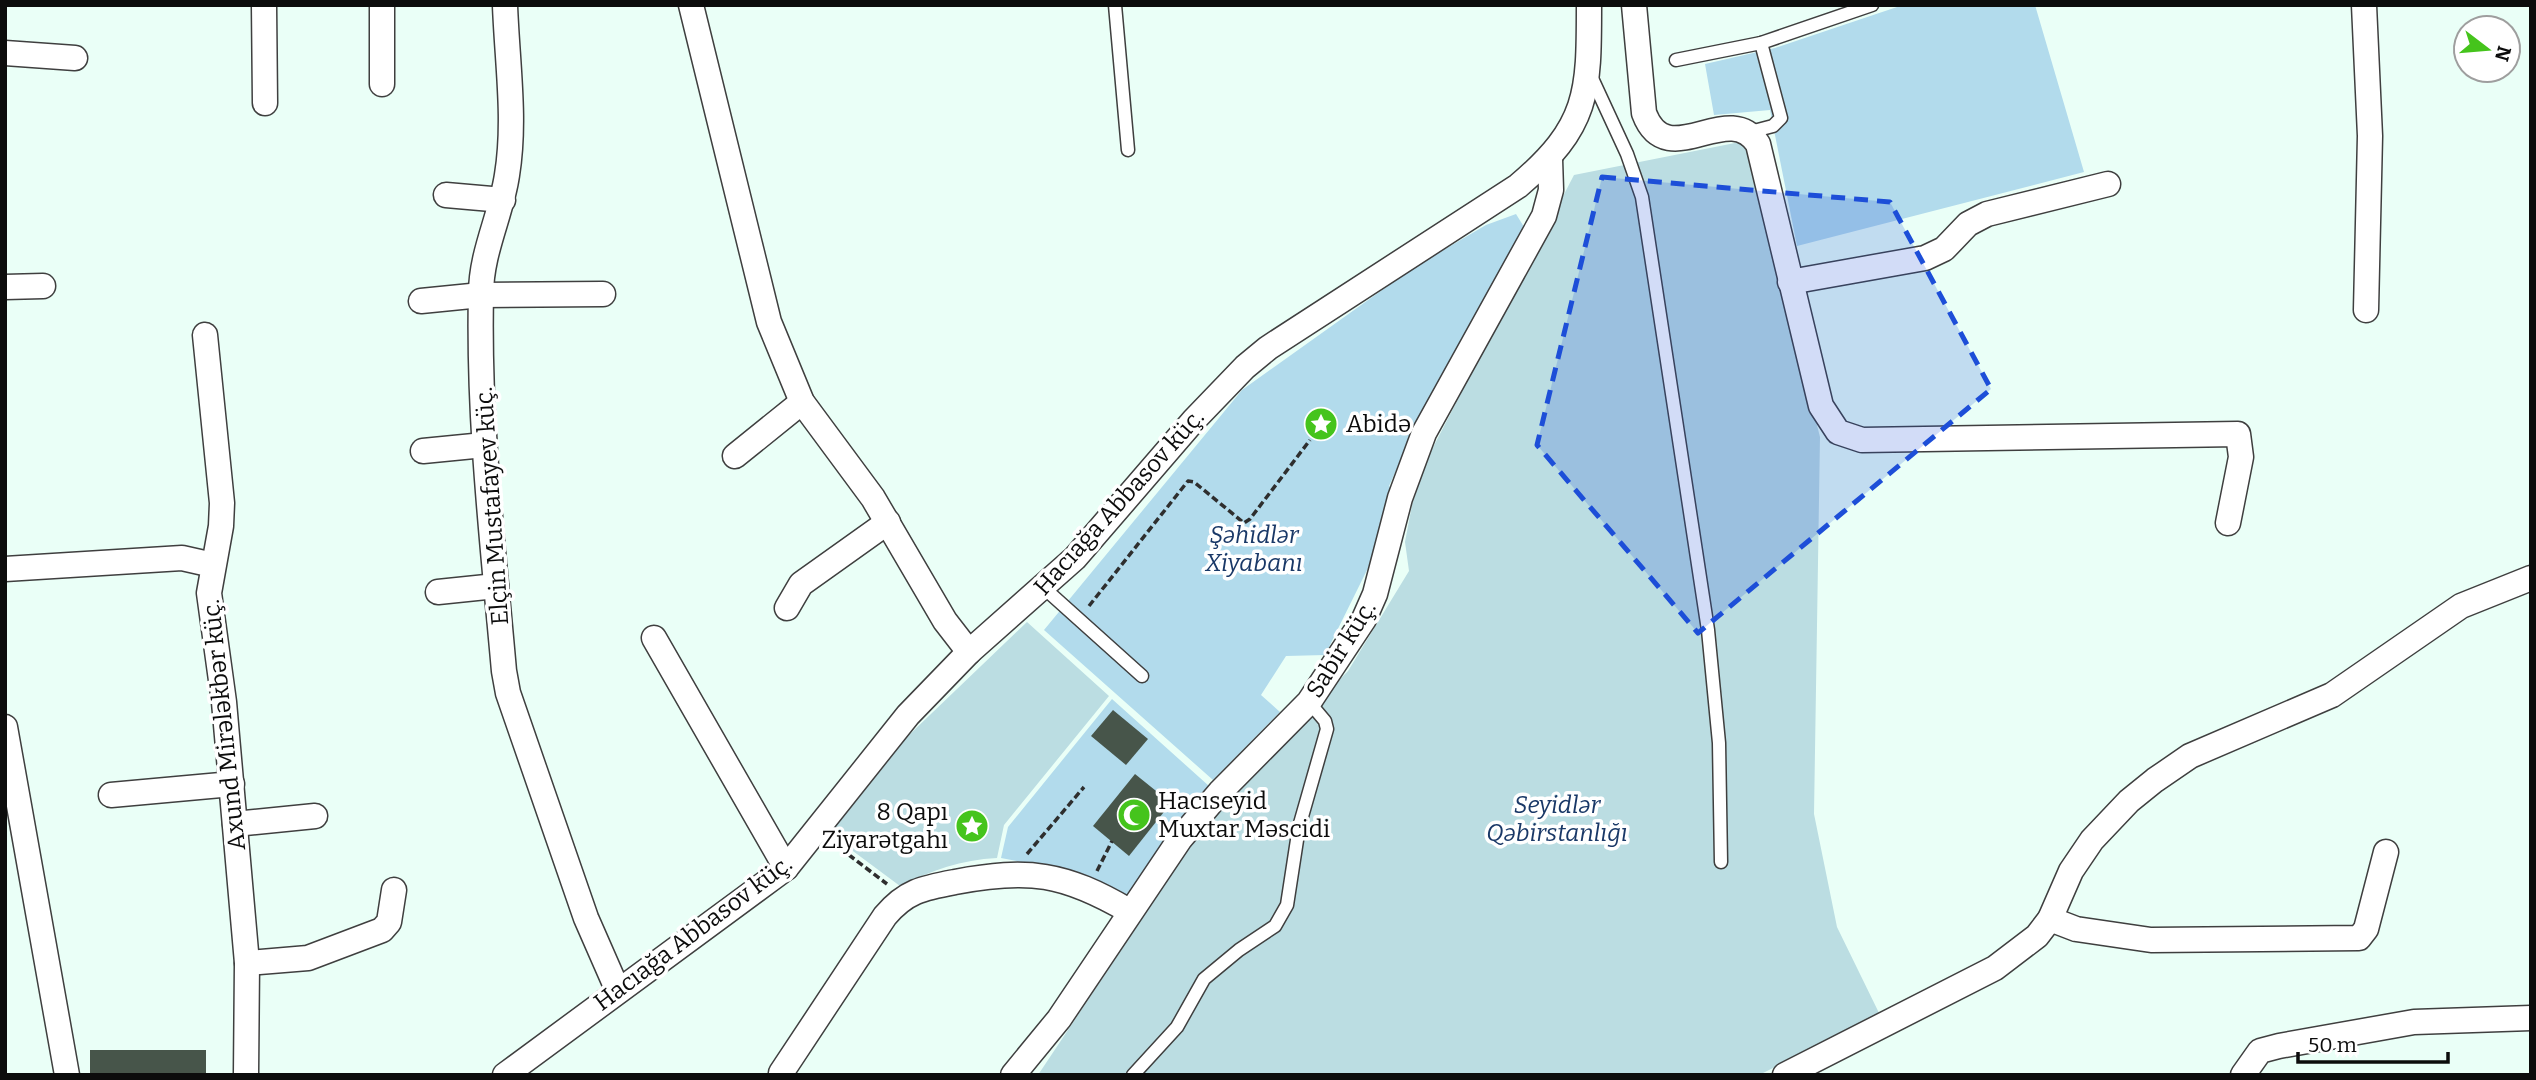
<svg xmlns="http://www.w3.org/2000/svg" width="2536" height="1080" viewBox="0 0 2536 1080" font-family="Bitter,serif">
  <rect width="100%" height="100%" fill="#eafff7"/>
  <g fill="#b2dbec">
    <path d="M1903 5H2035L2084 172 1797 246 1770 110 1714 115 1705 64 1775 48Z"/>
    <path d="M1516 214 1524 227 1402 457 1389 486 1394 490 1368 568 1325 655 1286 656 1261 695 1280 712 1213 780 1044 630 1242 390 1413 268 1486 225Z"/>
    <path d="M1112 699 1209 786 1127 896 1073 872 1001 858 1008 827Z"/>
  </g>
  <g fill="#bbdde2">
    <path d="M1745 141 1820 437 1814 814 1837 927 1880 1015 1759 1075H1038L1222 799 1348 671 1409 571 1405 542 1412 505 1427 459 1574 175Z"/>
    <path d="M1027 622 1109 696 1004 825 997 858C961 860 932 870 900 886L830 834 908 736Z"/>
  </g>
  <g fill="#47554a">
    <path d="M1113 710 1148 739 1126 765 1091 736Z"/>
    <path d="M1135 774 1171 803 1129 856 1093 826Z"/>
    <rect x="90" y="1050" width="116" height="25"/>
  </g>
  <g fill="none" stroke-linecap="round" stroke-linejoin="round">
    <defs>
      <g id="lane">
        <path d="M1115 5 1128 150"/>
        <path d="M1676 60 1761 43 1872 5"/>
        <path d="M1590 74 1627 154 1642 197 1708 630 1719 743 1721 862"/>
        <path d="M1750 132 1773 126 1781 118 1761 43"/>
        <path d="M1044 588 1142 676"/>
        <path d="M1133 1075 1177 1027 1204 979 1239 950 1275 926 1287 905 1299 827 1327 729 1325 721 1309 702"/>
      </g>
      <g id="street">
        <path d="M264 5 265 103"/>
        <path d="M382 5V84"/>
        <path d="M505 5C507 61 516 120 507 175 501 216 481 252 481 294 478 420 493 546 504 671L508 693 586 918 618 991"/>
        <path d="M691 5 769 322 802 402 873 498 945 621 969 652"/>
        <path d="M1634 5 1644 113C1667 175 1728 98 1758 144L1821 406 1838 432 1862 440 2238 434 2241 457 2228 523"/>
        <path d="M2364 5 2370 136 2366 310"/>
        <path d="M5 53 75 58"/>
        <path d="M446 195 503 200"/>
        <path d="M1790 282 1925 258 1944 249 1968 224 1987 214 2108 184"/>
        <path d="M5 287 43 286"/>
        <path d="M421 301 481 295 603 294"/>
        <path d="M205 335 222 503 221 526 209 593 224 702 247 963 246 1075"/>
        <path d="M423 451 484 445"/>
        <path d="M735 456 802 402"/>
        <path d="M5 569 182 558 213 565"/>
        <path d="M438 592 496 586"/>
        <path d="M787 608 801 584 888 522"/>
        <path d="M654 638 786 868"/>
        <path d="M5 727 67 1075"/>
        <path d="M111 795 232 784"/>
        <path d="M235 824 315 816"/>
        <path d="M2050 919 2076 929 2151 940 2359 938 2366 929 2386 852"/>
        <path d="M247 963 308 958 382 930 389 922 394 890"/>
        <path d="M781 1073 885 916C906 891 923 888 955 882 1029 868 1064 873 1129 911"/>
        <path d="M505 1075 786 868 908 715 969 652 1075 558 1194 420 1245 367 1268 348 1518 186C1589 126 1589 93 1589 5"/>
        <path d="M1013 1075 1059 1019 1180 839 1220 792 1309 702 1364 619 1375 594 1400 498 1424 433 1544 216 1551 190 1550 159"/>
        <path d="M1785 1075 1995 968 2037 936 2050 919 2071 871 2092 840 2129 801 2155 780 2190 756 2332 695 2461 606 2531 578"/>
        <path d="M2243 1075 2260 1051 2279 1046 2414 1022 2531 1018"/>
      </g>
    </defs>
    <use href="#lane" stroke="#3f3f3f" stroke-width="15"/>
    <use href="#street" stroke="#3f3f3f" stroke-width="27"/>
    <g stroke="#2e2e2e" stroke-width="3.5" stroke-dasharray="7 3.5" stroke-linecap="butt">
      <path d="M1089 606 1188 481 1194 482 1244 523 1250 519 1310 440"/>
      <path d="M832 842 887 884"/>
      <path d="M1027 854 1084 787"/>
      <path d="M1097 871 1112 841"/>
    </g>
    <use href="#lane" stroke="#fff" stroke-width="12"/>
    <use href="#street" stroke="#fff" stroke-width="24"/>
  </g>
  <path fill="#1d4ed8" fill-opacity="0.2" stroke="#1d4ed8" stroke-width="5" stroke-dasharray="14 9" stroke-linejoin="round" d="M1602 177 1890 202 1991 389 1698 633 1537 445Z"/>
  <defs>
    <symbol id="sight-disc" viewBox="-11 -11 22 22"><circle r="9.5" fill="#45c41c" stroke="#fff"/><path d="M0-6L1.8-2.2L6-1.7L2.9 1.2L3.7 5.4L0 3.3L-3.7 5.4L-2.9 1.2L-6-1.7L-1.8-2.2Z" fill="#fff"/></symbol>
    <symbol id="mosque-disc" viewBox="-11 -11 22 22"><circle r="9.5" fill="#45c41c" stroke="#fff"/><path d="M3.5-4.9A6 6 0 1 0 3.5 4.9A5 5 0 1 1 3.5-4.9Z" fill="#fff"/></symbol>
  </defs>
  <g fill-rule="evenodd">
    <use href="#sight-disc" x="1302" y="405" width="38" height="38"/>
    <use href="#mosque-disc" x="1115" y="796" width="38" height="38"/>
    <use href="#sight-disc" x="953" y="807" width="38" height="38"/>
  </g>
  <g text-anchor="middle" stroke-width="7" stroke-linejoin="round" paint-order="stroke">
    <g font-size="24" fill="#0c0c0c" stroke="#fff" text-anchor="start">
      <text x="1346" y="432">Abidə</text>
      <text x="1158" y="809">Hacıseyid<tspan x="1158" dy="28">Muxtar Məscidi</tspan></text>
      <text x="948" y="820" text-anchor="end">8 Qapı<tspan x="948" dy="28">Ziyarətgahı</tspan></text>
    </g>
    <g font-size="24" fill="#0c0c0c" stroke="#fff">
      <text transform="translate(1119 502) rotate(-48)" y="8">Hacıağa Abbasov küç.</text>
      <text transform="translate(492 506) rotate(-94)" y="8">Elçin Mustafayev küç.</text>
      <text transform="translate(1341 649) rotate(-58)" y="8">Sabir küç.</text>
      <text transform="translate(224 725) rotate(-96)" y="8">Axund Mirələkbər küç.</text>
      <text transform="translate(693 933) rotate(-37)" y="8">Hacıağa Abbasov küç.</text>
    </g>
    <g font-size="24" font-style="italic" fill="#193867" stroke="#fff">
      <text x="1254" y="543">Şəhidlər<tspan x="1254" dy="28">Xiyabanı</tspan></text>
      <text x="1557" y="813">Seyidlər<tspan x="1557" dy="28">Qəbirstanlığı</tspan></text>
    </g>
  </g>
  <rect width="2536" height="1080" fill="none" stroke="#0c0c0c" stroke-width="14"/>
  <g transform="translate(2487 49) rotate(106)"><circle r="33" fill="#ffffff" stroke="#9e9e9e" stroke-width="2"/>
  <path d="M0-5L12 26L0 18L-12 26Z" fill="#45c41c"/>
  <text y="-10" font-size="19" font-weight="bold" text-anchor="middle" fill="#0c0c0c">N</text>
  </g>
  <path d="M2298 1052v10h150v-10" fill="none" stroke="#0c0c0c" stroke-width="3.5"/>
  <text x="2308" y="1052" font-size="21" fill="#0c0c0c" stroke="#ffffff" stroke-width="5" paint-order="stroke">50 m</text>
</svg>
